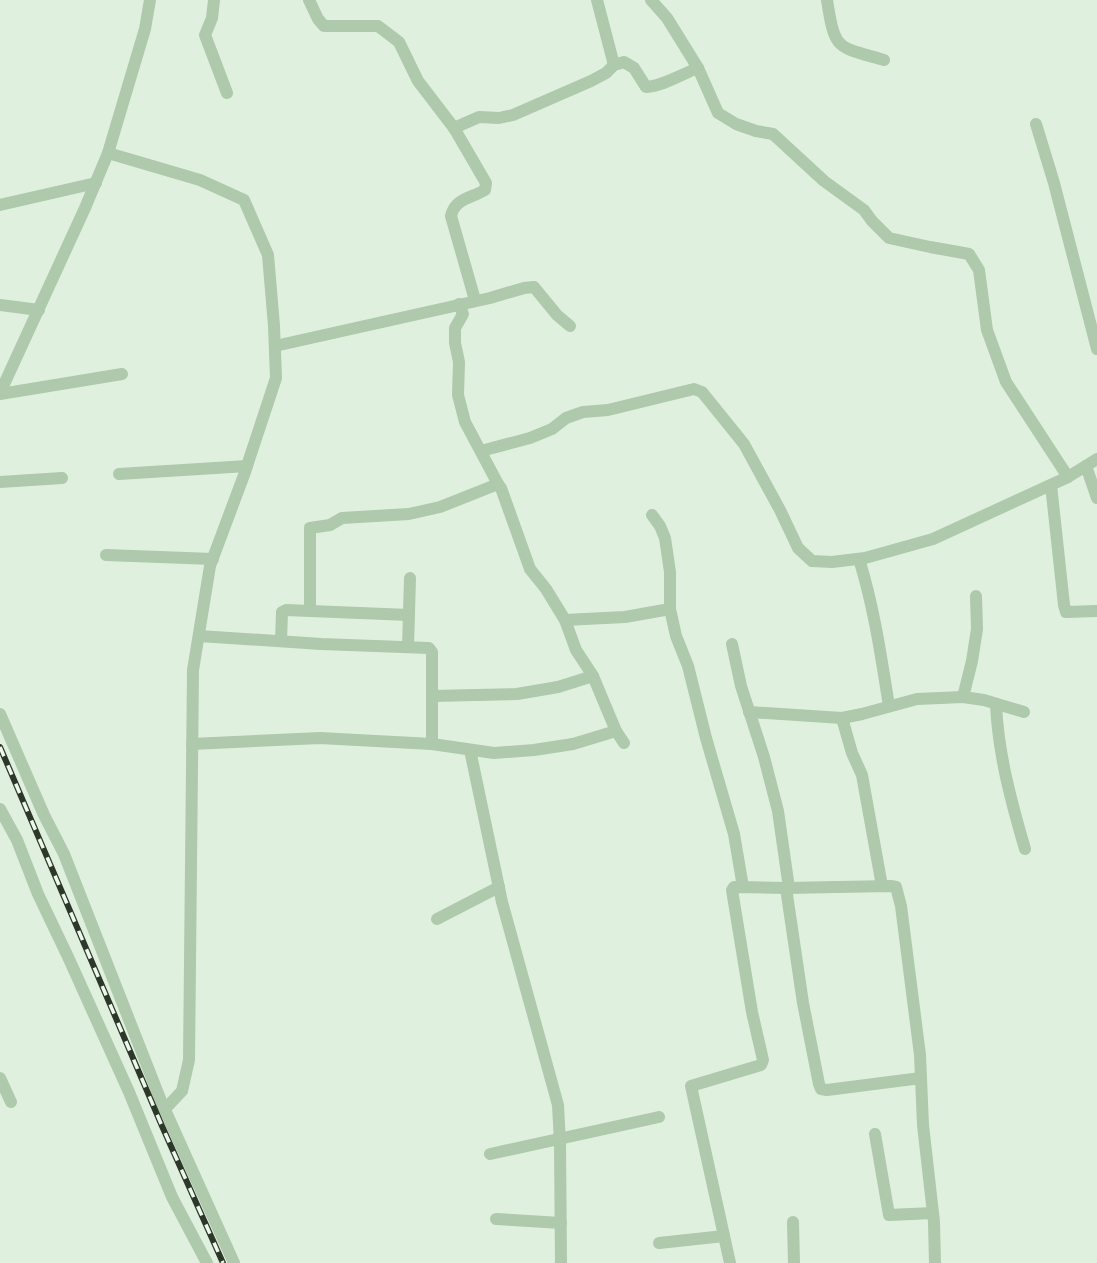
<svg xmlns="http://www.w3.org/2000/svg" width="1097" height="1263" viewBox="0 0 1097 1263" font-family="Commissioner,sans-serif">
  <rect width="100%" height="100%" fill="#dff1de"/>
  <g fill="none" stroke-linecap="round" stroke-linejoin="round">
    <g stroke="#aec9ab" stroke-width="12">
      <path d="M214 0 212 18 205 35 227 93"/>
      <path d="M309 0 318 19 324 26H378L399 42 418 81 454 128 486 183 485 190C472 198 455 198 451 216L475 300"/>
      <path d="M597 0 614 65"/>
      <path d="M651 0 667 18 698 68 718 113 736 124 756 131 773 134 824 181 864 210 872 221 889 238 930 247 969 254 979 270 987 330 1006 382 1068 477"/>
      <path d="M827 0C835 51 836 46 884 60"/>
      <path d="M1036 124 1054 183 1097 349"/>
      <path d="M454 128 479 117 499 118 513 115 591 81 606 73 614 65 624 62 634 68 646 87C663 86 682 74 698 68"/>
      <path d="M108 153 200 180 244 200 268 255 274 326 276 378 244 475 210 566 193 670 189 1060 182 1091 165 1109"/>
      <path d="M0 205 96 183"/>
      <path d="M459 304 463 314 455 328V343L459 362 458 395 465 422 498 484"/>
      <path d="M0 305 39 310"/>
      <path d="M275 346 490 298 524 288 534 287 557 315 570 326"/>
      <path d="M0 393 85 208 108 153 145 29 150 0"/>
      <path d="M0 394 122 374"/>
      <path d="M481 451 530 438 552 429 566 418 583 412 608 410 694 389 702 392 744 444 780 510 798 548 812 561 832 562 865 558 933 539 1068 477 1097 459"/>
      <path d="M1086 466 1097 498"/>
      <path d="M119 474 247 466"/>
      <path d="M0 482 62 478"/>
      <path d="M1051 485 1064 605 1066 612 1097 611"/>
      <path d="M652 515 660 526 665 538 670 572V609L676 636 688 666 706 738 734 834 743 887"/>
      <path d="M106 555 213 559"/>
      <path d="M859 559C874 607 881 656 889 706"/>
      <path d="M310 611V528L330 525 342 518 409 514 440 507 498 484 501 488 530 569 546 589 565 620 576 650 593 676 616 731 624 743"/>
      <path d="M565 620 625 617 670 609"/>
      <path d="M199 636 321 644 429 648 432 652V744"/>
      <path d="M281 641 282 612 286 610 409 615"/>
      <path d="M732 644 741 686 764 757 778 811 789 888"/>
      <path d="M408 647 410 578"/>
      <path d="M432 696 517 694 558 687 593 676"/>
      <path d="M963 697 972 661 977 629 976 596"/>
      <path d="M996 704C998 753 1011 801 1025 849"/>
      <path d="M749 712 842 718 862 714 917 699 963 697 984 700 1024 712"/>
      <path d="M0 714 44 815 64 854 161 1101 234 1263"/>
      <path d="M842 718 852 753 862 775 882 886"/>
      <path d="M192 744 320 738 432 744 494 753 534 750 573 744 616 731"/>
      <path d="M470 750 502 902 558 1105 560 1143 561 1263"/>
      <path d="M0 809 17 840 38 894 69 959 129 1092 172 1197 207 1263"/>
      <path d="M786 888 803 1003 819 1084 821 1089 827 1090 921 1078"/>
      <path d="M437 919 499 887"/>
      <path d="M0 1078 11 1102"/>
      <path d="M875 1134 889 1215 933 1213"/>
      <path d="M490 1154 659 1117"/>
      <path d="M496 1219 561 1223"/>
      <path d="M793 1222 794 1263"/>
      <path d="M659 1243 724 1236"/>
      <path d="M730 1263 691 1086 761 1065 763 1060 752 1012 732 890 734 887 786 888 891 886 896 887 901 906 920 1055 923 1125 934 1222 935 1263"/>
    </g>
    <defs>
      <path id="rail" d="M0 747 162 1126 223 1263"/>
    </defs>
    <use href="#rail" stroke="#2d372a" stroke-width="6"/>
    <use href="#rail" stroke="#ebf9eb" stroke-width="3.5" stroke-dasharray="10" stroke-linecap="butt"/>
  </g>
</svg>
